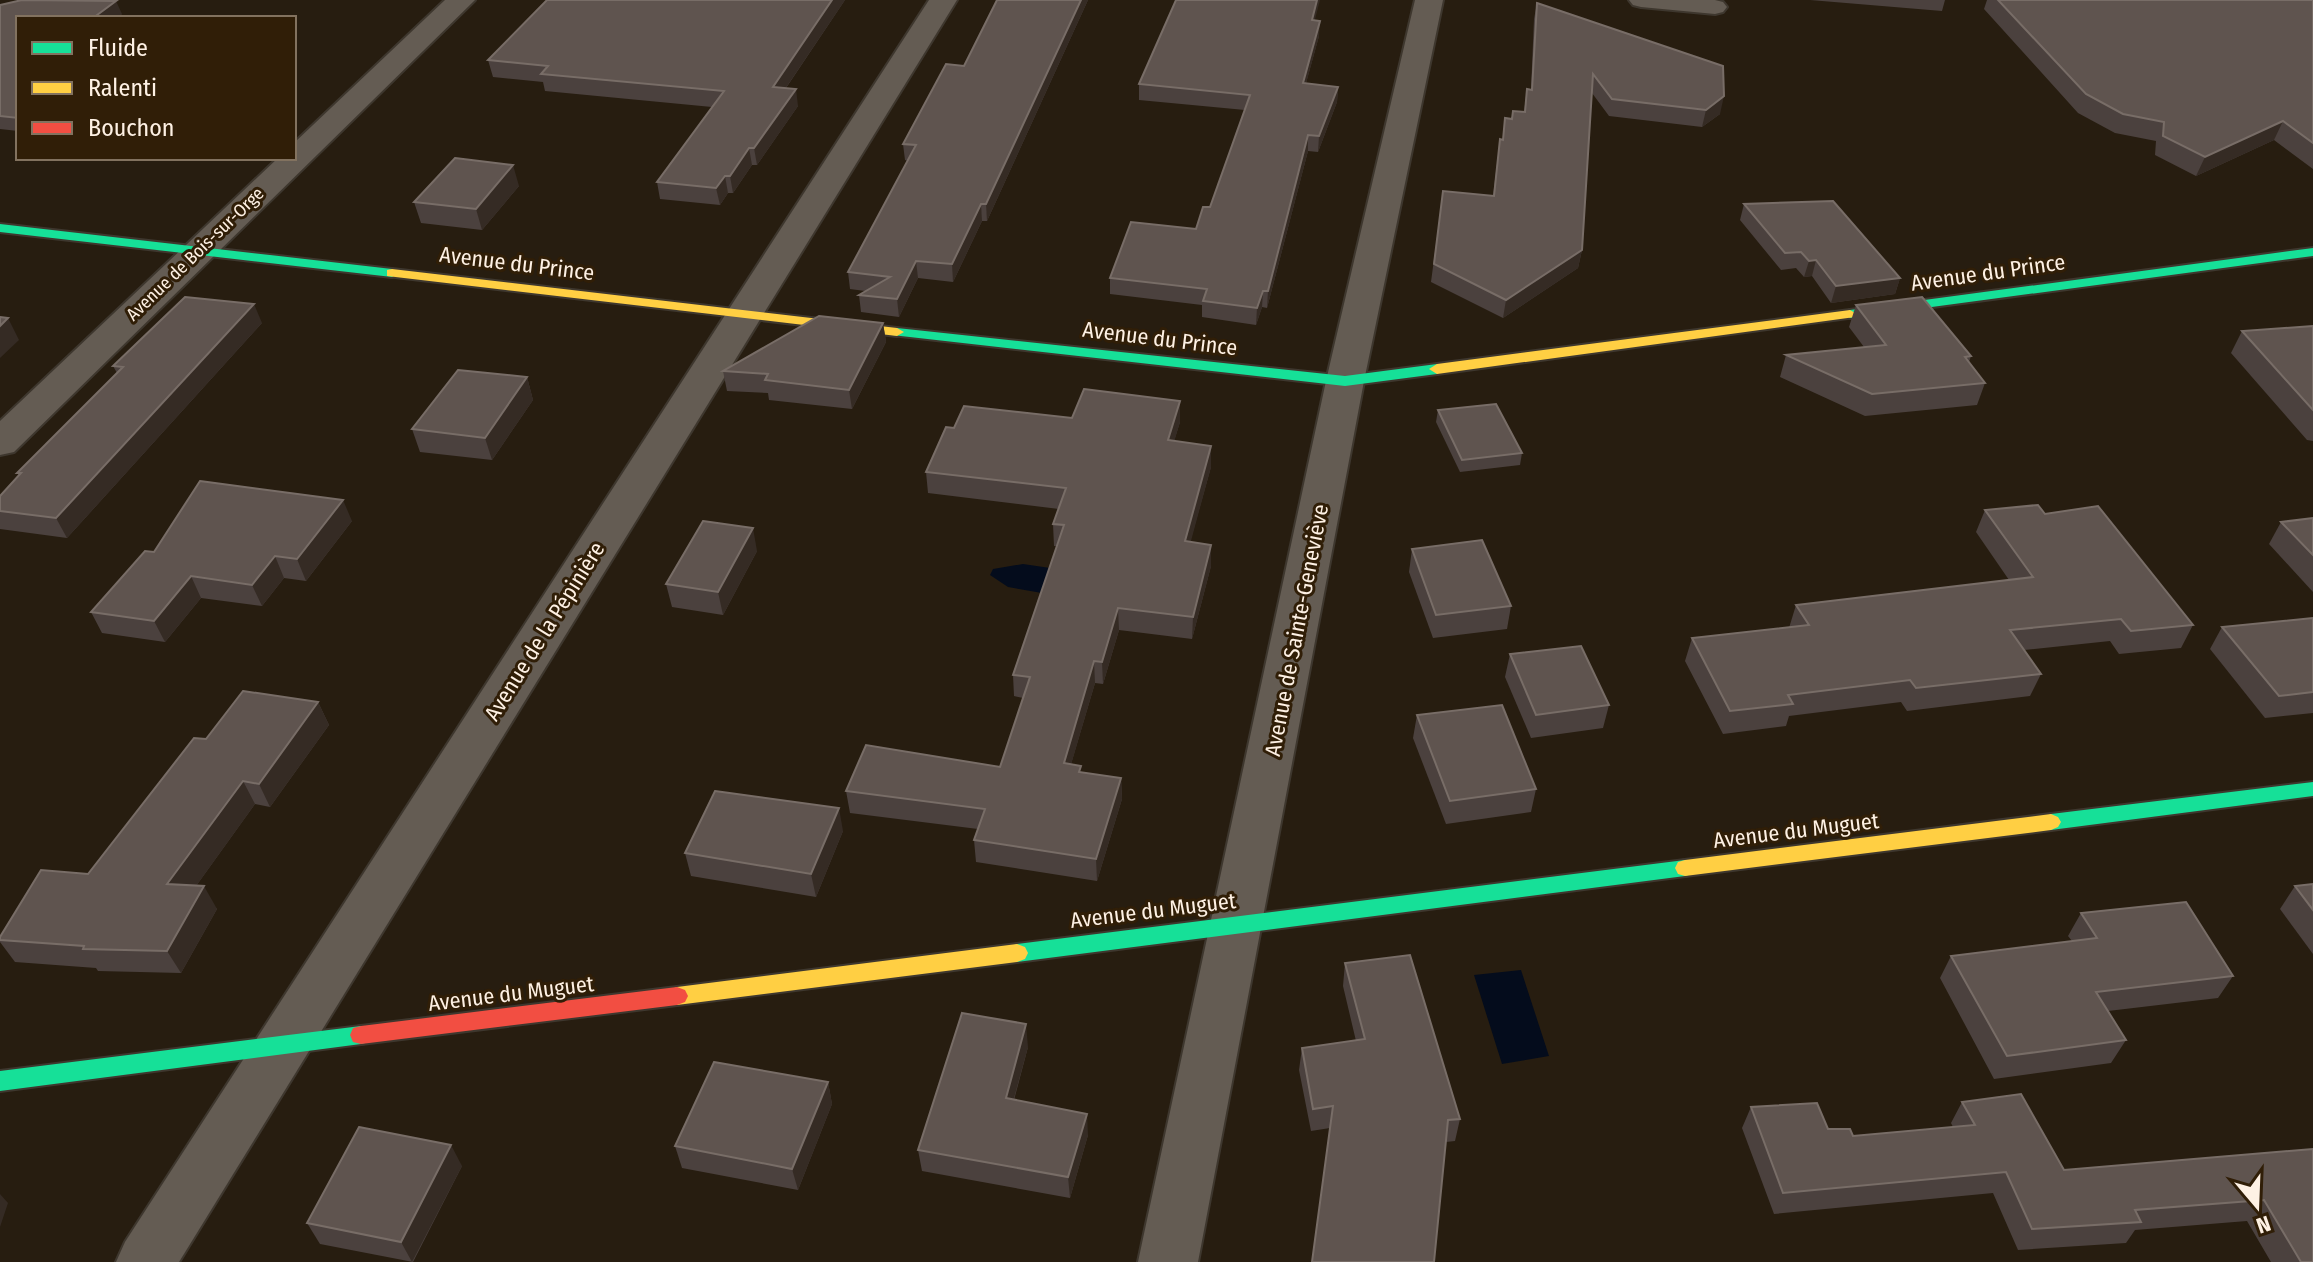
<svg xmlns="http://www.w3.org/2000/svg" width="2313" height="1262" viewBox="0 0 2313 1262" font-family="'Fira Sans Condensed',sans-serif">
  <rect width="100%" height="100%" fill="#271d10"/>
  <g fill="#040c1c">
    <path d="M1023 564 1057 569 1042 593 1008 587 990 575 993 569Z"/>
    <path d="M1521 970 1549 1056 1502 1064 1474 975Z"/>
  </g>
  <g fill="none" stroke-linecap="round" stroke-linejoin="round">
    <defs>
      <path id="lane" d="M1629 0H1715L1723 2 1727 7 1723 12 1715 14 1641 7 1633 5Z"/>
      <g id="street">
        <path d="M445 0H475L14 452 0 455V421L278 158H294V143Z"/>
        <path d="M929 0H957L179 1262H116L125 1242Z"/>
        <path d="M1415 0H1443L1364 381 1198 1262H1138L1326 381Z"/>
      </g>
      <g id="fast">
        <path d="M0 224 392 269 399 273 392 277 0 232Z"/>
        <path d="M2313 248V256L1850 318 1843 314 1850 310Z"/>
        <path d="M897 328 1345 376 1437 364 1445 369 1437 374 1345 386 892 335V329Z"/>
        <path d="M2313 782V796L2051 830 2044 827 2041 822 2044 817 2051 814Z"/>
        <path d="M1685 860 1692 862 1695 868 1692 874 1685 876 1017 962 1009 959 1006 953 1009 947 1017 944Z"/>
        <path d="M361 1026 369 1028 372 1035 369 1042 361 1044 0 1091V1071Z"/>
      </g>
      <g id="slow">
        <path d="M392 269 897 328 904 332 897 336 387 276V270Z"/>
        <path d="M1850 310 1857 314 1855 317 1437 374 1429 369 1437 364Z"/>
        <path d="M2051 814 2058 817 2061 822 2058 827 2051 830 1685 876 1678 874 1675 868 1678 862 1685 860Z"/>
        <path d="M1017 944 1025 947 1028 953 1025 959 1017 962 677 1005 669 1002 666 996 669 990 677 987Z"/>
      </g>
      <path id="jam" d="M677 987 685 990 688 996 685 1002 677 1005 361 1044 353 1042 350 1035 353 1028 361 1026Z"/>
    </defs>
    <use href="#lane" stroke="#3e372e" stroke-width="4"/>
    <use href="#street" stroke="#3e372e" stroke-width="4"/>
    <use href="#fast" stroke="#3e372e" stroke-width="4"/>
    <use href="#slow" stroke="#3e372e" stroke-width="4"/>
    <use href="#jam" stroke="#3e372e" stroke-width="4"/>
    <use href="#lane" fill="#645c53" fill-rule="evenodd"/>
    <use href="#street" fill="#645c53" fill-rule="evenodd"/>
    <use href="#fast" fill="#16e098" fill-rule="evenodd"/>
    <use href="#slow" fill="#ffcf43" fill-rule="evenodd"/>
    <use href="#jam" fill="#f24e42" fill-rule="evenodd"/>
  </g>
  <g fill="#4b413e">
    <path d="M845 0 786 88 798 106 757 165H752L733 193H728L720 205 660 199 657 182 712 107 545 91 543 82 493 77 488 60Z"/>
    <path d="M997 0H1088L987 221H982L953 282 918 278 899 317 861 312 859 295 865 291 850 289 848 272 908 161 905 160 903 144 964 66Z"/>
    <path d="M1810 0H1945L1942 11Z"/>
    <path d="M1987 0H2313V169L2274 140 2196 176 2155 155 2156 141 2115 133 2078 113 1984 9Z"/>
    <path d="M1537 3 1720 114 1702 127 1609 116 1592 93 1582 250 1578 268 1503 318 1431 282 1443 191 1493 196 1500 139 1502 140 1512 119 1524 112 1527 89H1531L1534 19Z"/>
    <path d="M0 5 122 14 116 18H18V131L0 129Z"/>
    <path d="M1315 20 1319 36 1306 83 1338 87 1337 102 1318 152 1308 151 1267 308 1262 307 1256 325 1202 317V305L1110 294V278L1196 229 1210 207 1245 110 1139 100V84Z"/>
    <path d="M519 186 482 230 421 223 414 202Z"/>
    <path d="M1744 204 1900 278 1895 294 1831 303 1812 276 1804 277 1796 268 1781 270 1740 220Z"/>
    <path d="M1856 305 1971 356 1969 362 1985 383 1977 405 1865 416 1780 377 1786 355 1864 347 1849 327Z"/>
    <path d="M262 323 67 538 0 529V496L19 476 17 473 117 373 113 366Z"/>
    <path d="M883 323 886 342 852 409 769 400 768 393 727 391 723 371Z"/>
    <path d="M2313 326V441L2307 440 2231 353 2242 331Z"/>
    <path d="M527 377 533 400 492 460 420 452 412 429Z"/>
    <path d="M1180 401V422L1174 441 1211 467 1190 542 1211 545V566L1192 639 1119 630 1103 684 1095 683 1071 764 1081 772 1121 778 1122 799 1097 881 976 862 974 840 978 829 850 813 846 791 1000 767 1023 698 1014 696 1013 675 1057 546H1054L1053 524 1059 509 928 493 926 472 954 428 1072 418Z"/>
    <path d="M1438 410 1522 453 1520 465 1460 472 1436 422Z"/>
    <path d="M1985 510 2045 514 2193 625 2181 648 2119 654 2110 641 2024 650 2041 674 2030 696 1907 711 1901 702 1789 716 1786 726 1723 734 1685 661 1692 638 1789 628 1796 605 2009 580 1976 532Z"/>
    <path d="M2313 518V592L2269 544 2281 522Z"/>
    <path d="M352 521 306 581 284 578 262 606 201 598 165 642 102 633 91 612 154 552Z"/>
    <path d="M1412 549 1511 606 1507 629 1433 638 1409 572Z"/>
    <path d="M757 551 723 615 672 607 666 584Z"/>
    <path d="M2313 618V713L2265 718 2210 649 2222 627Z"/>
    <path d="M1510 654 1609 705 1603 728 1531 738 1505 677Z"/>
    <path d="M318 702 329 725 270 807 255 804 196 886 217 909 181 973 98 971 96 968 15 962 0 942V937L88 874 206 739Z"/>
    <path d="M1417 715 1536 789 1531 812 1446 824 1413 738Z"/>
    <path d="M843 831 816 897 691 876 685 853Z"/>
    <path d="M2313 884V954L2280 909 2295 886Z"/>
    <path d="M2081 913 2233 976 2218 998 2108 1011 2126 1040 2111 1063 1994 1079 1940 978 1951 956 2072 941 2068 936Z"/>
    <path d="M1345 963 1460 1119 1455 1141 1446 1142 1330 1128 1311 1131 1299 1070 1302 1048 1356 1041 1343 986Z"/>
    <path d="M1028 1047 1014 1100 1088 1135 1070 1198 922 1171 918 1150Z"/>
    <path d="M828 1082 832 1104 798 1190 682 1168 675 1146Z"/>
    <path d="M1962 1102 2064 1170 2313 1149V1262H2271L2247 1221 2135 1230 2126 1243 2018 1250 1993 1193 1774 1214 1742 1128 1751 1107 1853 1136 1953 1127 1951 1123Z"/>
    <path d="M462 1166 413 1262 320 1244 307 1223Z"/>
  </g>
  <g fill="#352b24">
    <path d="M832 0H845L775 104 773 87Z"/>
    <path d="M1081 0H1088L987 221 986 204Z"/>
    <path d="M1317 0H1320L1311 35 1312 20Z"/>
    <path d="M116 1 122 14 116 18H93Z"/>
    <path d="M1320 21 1319 36 1302 98 1303 83Z"/>
    <path d="M1338 87 1337 102 1318 152 1319 136Z"/>
    <path d="M796 89 798 106 757 165 754 148Z"/>
    <path d="M1724 96 1720 114 1702 127 1706 110Z"/>
    <path d="M2283 121 2274 140 2196 176 2205 157Z"/>
    <path d="M1308 135V151L1267 308 1268 291Z"/>
    <path d="M749 148 752 165 733 193 730 176Z"/>
    <path d="M513 165 519 186 482 230 476 209Z"/>
    <path d="M725 176 728 193 720 205 716 188Z"/>
    <path d="M981 204 982 221 953 282 952 264Z"/>
    <path d="M1582 250 1578 268 1503 318 1506 300Z"/>
    <path d="M1816 260 1812 276 1804 277 1809 261Z"/>
    <path d="M916 261 918 278 899 317 897 299Z"/>
    <path d="M1900 278 1895 294 1831 303 1836 286Z"/>
    <path d="M1263 291 1262 307 1256 325 1257 308Z"/>
    <path d="M254 304 262 323 67 538 56 518Z"/>
    <path d="M8 318 19 340 0 358V326Z"/>
    <path d="M883 323 886 342 852 409 849 390Z"/>
    <path d="M527 377 533 400 492 460 485 438Z"/>
    <path d="M1180 401V422L1168 462V440Z"/>
    <path d="M1211 446V467L1185 563V541Z"/>
    <path d="M343 500 352 521 306 581 297 559Z"/>
    <path d="M753 528 757 551 723 615 718 592Z"/>
    <path d="M1211 545V566L1192 639 1193 617Z"/>
    <path d="M275 556 284 578 262 606 252 585Z"/>
    <path d="M191 576 201 598 165 642 154 621Z"/>
    <path d="M1118 608 1119 630 1103 684 1102 662Z"/>
    <path d="M1094 661 1095 683 1065 785 1064 763Z"/>
    <path d="M318 702 329 725 270 807 259 784Z"/>
    <path d="M1121 778 1122 799 1097 881 1096 859Z"/>
    <path d="M243 781 255 804 181 907 167 884Z"/>
    <path d="M839 808 843 831 816 897 811 874Z"/>
    <path d="M204 886 217 909 181 973 167 951Z"/>
    <path d="M1026 1024 1028 1047 1008 1120 1006 1098Z"/>
    <path d="M828 1082 832 1104 798 1190 792 1169Z"/>
    <path d="M1087 1114 1088 1135 1070 1198 1068 1177Z"/>
    <path d="M451 1145 462 1166 412 1262 401 1242Z"/>
    <path d="M0 1194 8 1203 0 1227Z"/>
  </g>
  <g fill="#5f544f" stroke="#786d67" stroke-width="2">
    <path d="M22 0 116 1 93 18H18V118L0 116V5Z"/>
    <path d="M547 0H832L773 87 796 89 754 148H749L730 176H725L716 188 657 182 724 91 541 74 548 66 488 60Z"/>
    <path d="M997 0H1081L986 204H981L952 264 916 261 897 299 859 295 890 277 848 272 916 145 903 144 946 64 964 66Z"/>
    <path d="M1176 0H1317L1312 20 1320 21 1303 83 1338 87 1319 136 1308 135 1268 291H1263L1257 308 1203 301 1207 289 1110 278 1131 222 1196 229 1203 207H1210L1250 95 1139 84Z"/>
    <path d="M1998 0H2313V143L2283 121 2205 157 2163 136 2164 122 2123 114 2086 94Z"/>
    <path d="M1537 3 1723 66 1724 96 1706 110 1612 99 1593 74 1582 250 1506 300 1434 264 1443 191 1494 196 1500 139 1503 140 1505 118 1512 119 1513 111 1525 112 1527 89 1532 90Z"/>
    <path d="M455 158 513 165 476 209 414 202Z"/>
    <path d="M1833 201 1900 278 1836 286 1816 260 1809 261 1801 252 1785 253 1744 204Z"/>
    <path d="M185 297 254 304 56 518 0 511V496L21 473H17L123 367 113 366Z"/>
    <path d="M1922 297 1971 356 1965 357 1985 383 1872 394 1786 355 1886 345 1856 305Z"/>
    <path d="M819 316 883 323 849 390 765 380 768 374 723 371Z"/>
    <path d="M0 317 8 318 0 326Z"/>
    <path d="M2313 326V410L2242 331Z"/>
    <path d="M458 370 527 377 485 438 412 429Z"/>
    <path d="M1084 389 1180 401 1168 440 1211 446 1185 541 1211 545 1193 617 1118 608 1102 662 1094 661 1064 763 1081 766 1079 772 1121 778 1096 859 974 840 985 809 846 791 866 745 1000 767 1030 677 1013 675 1064 525 1053 524 1066 488 926 472 946 427 954 428 964 406 1072 418Z"/>
    <path d="M1496 404 1522 453 1462 460 1438 410Z"/>
    <path d="M200 481 343 500 297 559 275 556 252 585 191 576 154 621 91 612 145 551 154 552Z"/>
    <path d="M2038 505 2045 514 2098 506 2193 625 2131 631 2121 619 2010 630 2041 674 1916 688 1910 680 1788 695 1793 704 1730 711 1692 638 1809 625 1796 605 2033 577 1985 510Z"/>
    <path d="M2313 518V555L2281 522Z"/>
    <path d="M703 521 753 528 718 592 666 584Z"/>
    <path d="M1482 540 1511 606 1436 615 1412 549Z"/>
    <path d="M2313 618V692L2279 696 2222 627Z"/>
    <path d="M1581 646 1609 705 1536 715 1510 654Z"/>
    <path d="M243 691 318 702 259 784 243 781 167 884 204 886 167 951 83 949 84 946 0 940V937L41 870 88 874 194 738 206 739Z"/>
    <path d="M1502 705 1536 789 1450 801 1417 715Z"/>
    <path d="M715 791 839 808 811 874 685 853Z"/>
    <path d="M2313 884V910L2295 886Z"/>
    <path d="M2186 902 2233 976 2096 992 2126 1040 2007 1056 1951 956 2097 938 2081 913Z"/>
    <path d="M1410 955 1460 1119 1448 1120 1434 1262H1312L1333 1106 1313 1109 1302 1048 1365 1039 1345 963Z"/>
    <path d="M962 1013 1026 1024 1006 1098 1087 1114 1068 1177 918 1150Z"/>
    <path d="M714 1062 828 1082 792 1169 675 1146Z"/>
    <path d="M2021 1094 2064 1170 2313 1149V1262H2301L2264 1200 2135 1210 2141 1222 2032 1229 2006 1172 1783 1193 1751 1107 1817 1103 1828 1129H1850L1853 1136 1975 1125 1962 1102Z"/>
    <path d="M359 1127 451 1145 401 1242 307 1223Z"/>
  </g>
  <g text-anchor="middle" stroke-width="6" stroke-linejoin="round" paint-order="stroke">
    <g font-size="18" fill="#fef1e4" stroke="#301e07">
      <text transform="translate(195 254) rotate(-44)" y="6">Avenue de Bois-sur-Orge</text>
    </g>
    <g font-size="22" fill="#fef1e4" stroke="#301e07">
      <text transform="translate(517 263) rotate(7)" y="8">Avenue du Prince</text>
      <text transform="translate(1988 272) rotate(-8)" y="8">Avenue du Prince</text>
      <text transform="translate(1160 338) rotate(7)" y="8">Avenue du Prince</text>
      <text transform="translate(1296 630) rotate(-79)" y="8">Avenue de Sainte-Geneviève</text>
      <text transform="translate(544 631) rotate(-58)" y="8">Avenue de la Pépinière</text>
      <text transform="translate(1796 830) rotate(-7)" y="8">Avenue du Muguet</text>
      <text transform="translate(1153 910) rotate(-7)" y="8">Avenue du Muguet</text>
      <text transform="translate(511 993) rotate(-7)" y="8">Avenue du Muguet</text>
    </g>
  </g>
  <rect x="16" y="16" width="280" height="144" fill="#301e07" stroke="#82725f" stroke-width="2"/>
  <rect x="32" y="42" width="40" height="12" fill="#16e098" stroke="#82725f" stroke-width="2"/>
  <text x="88" y="56" font-size="24" fill="#fef1e4">Fluide</text>
  <rect x="32" y="82" width="40" height="12" fill="#ffcf43" stroke="#82725f" stroke-width="2"/>
  <text x="88" y="96" font-size="24" fill="#fef1e4">Ralenti</text>
  <rect x="32" y="122" width="40" height="12" fill="#f24e42" stroke="#82725f" stroke-width="2"/>
  <text x="88" y="136" font-size="24" fill="#fef1e4">Bouchon</text>
  <g transform="translate(2257 1206) rotate(161)" stroke="#301e07" stroke-width="6" paint-order="stroke">
  <path d="M0-6L14 30L0 20L-14 30Z" fill="#fef1e4"/>
  <text y="-12" font-size="22" font-weight="bold" text-anchor="middle" fill="#fef1e4">N</text>
  </g>
</svg>
